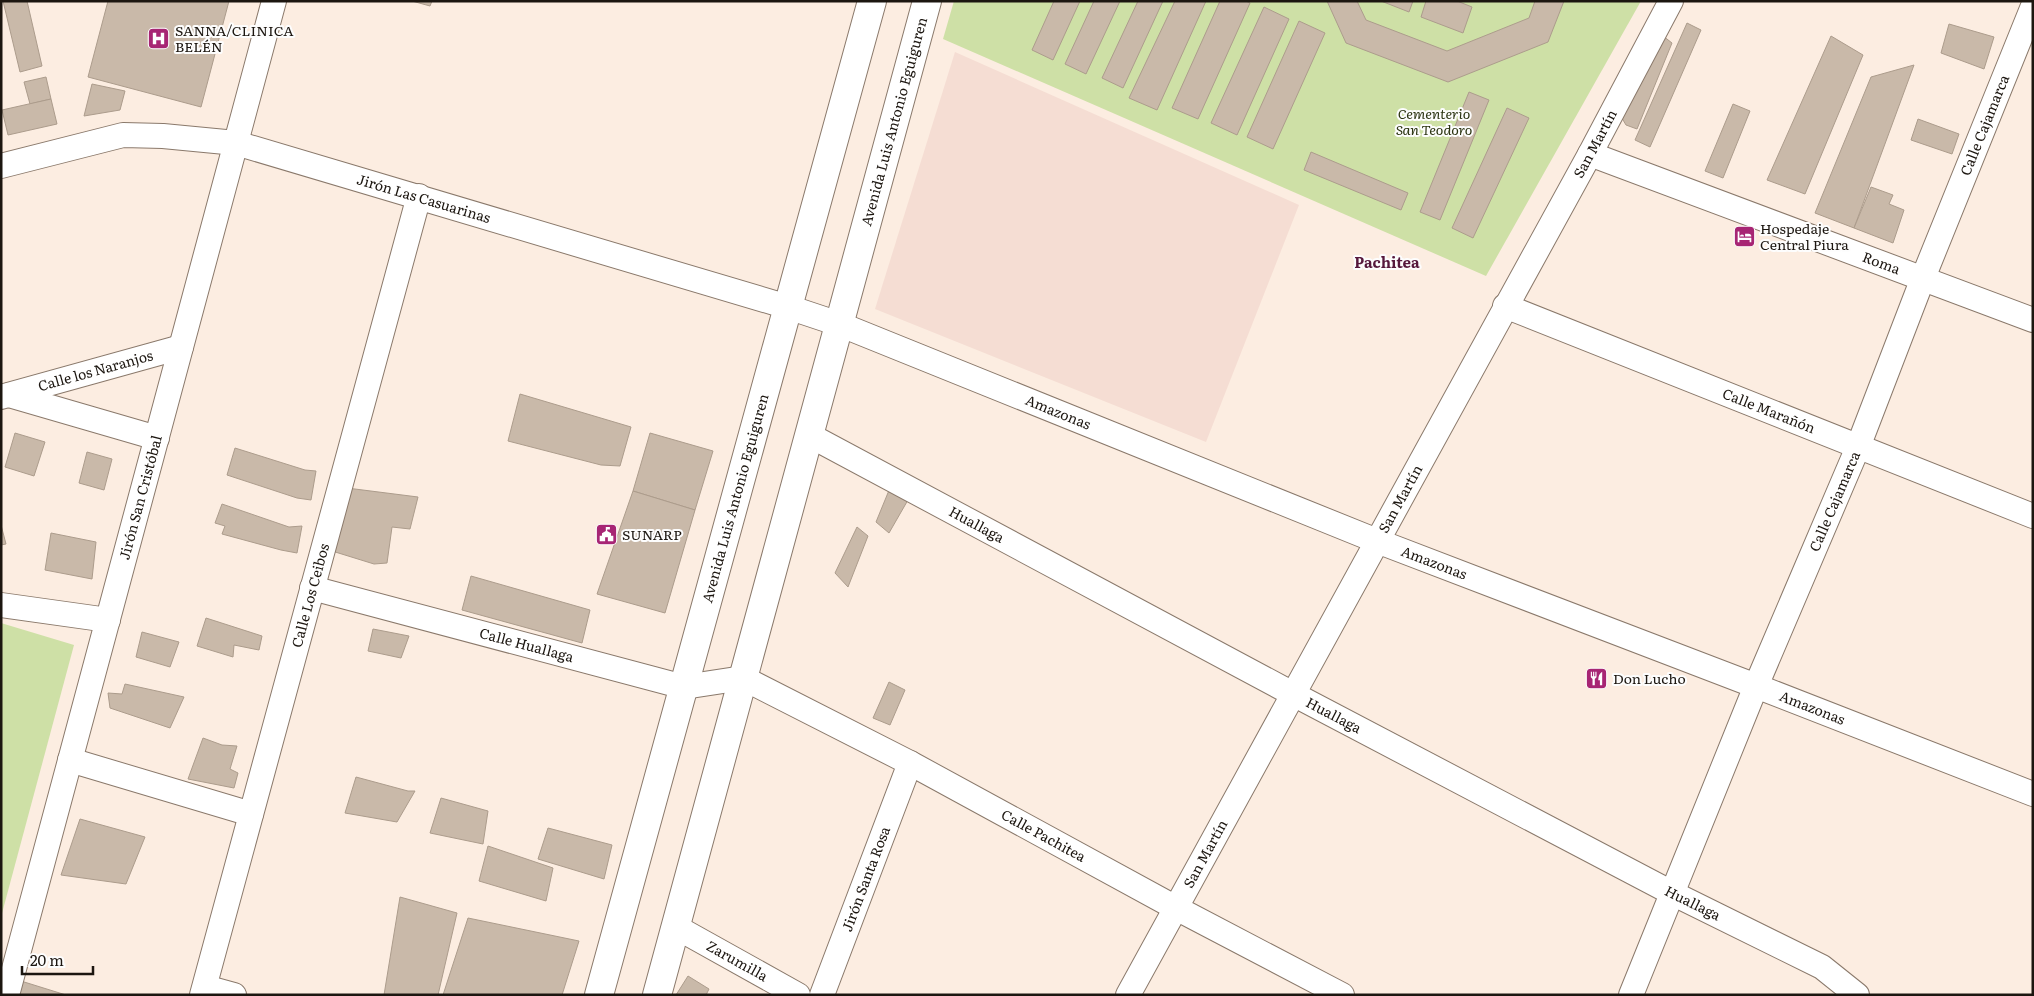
<svg xmlns="http://www.w3.org/2000/svg" width="2034" height="996" viewBox="0 0 2034 996" font-family="Literata,serif">
  <rect width="100%" height="100%" fill="#fcede1"/>
  <path fill="#f5ddd3" d="M955 52 1299 205 1206 442 875 309Z"/>
  <g fill="#cee0a6">
    <path d="M954 1H1641L1486 276 943 39Z"/>
    <path d="M1 623 74 645 1 917Z"/>
  </g>
  <g fill="#c9b9a9" stroke="#ac9c8c">
    <path d="M3 1H27L42 66 20 72Z"/>
    <path d="M108 1H229L201 107 88 77Z"/>
    <path d="M412 1H432L430 6Z"/>
    <path d="M1054 1H1080L1053 60 1032 50Z"/>
    <path d="M1094 1H1120L1086 74 1065 64Z"/>
    <path d="M1138 1H1163L1123 88 1102 78Z"/>
    <path d="M1175 1H1206L1157 110 1129 98Z"/>
    <path d="M1220 1H1246L1250 3 1198 119 1172 108Z"/>
    <path d="M1327 1H1357L1366 20 1447 51 1529 18 1535 1H1564L1548 42 1448 82 1346 43Z"/>
    <path d="M1381 1H1413L1409 12Z"/>
    <path d="M1426 1H1457L1472 7 1463 33 1421 17Z"/>
    <path d="M1264 7 1289 19 1237 135 1211 123Z"/>
    <path d="M1299 21 1325 33 1273 149 1247 137Z"/>
    <path d="M1687 23 1701 30 1650 147 1635 140Z"/>
    <path d="M1949 24 1994 37 1984 69 1941 53Z"/>
    <path d="M1658 32 1672 43 1637 129 1626 125 1616 108Z"/>
    <path d="M1831 36 1863 55 1805 194 1767 180Z"/>
    <path d="M1914 65 1854 228 1815 213 1871 77Z"/>
    <path d="M46 77 51 99 30 104 24 82Z"/>
    <path d="M92 84 125 91 120 110 84 116Z"/>
    <path d="M1469 92 1489 100 1440 220 1420 212Z"/>
    <path d="M51 99 57 124 8 135 2 110Z"/>
    <path d="M1733 104 1750 111 1723 178 1705 171Z"/>
    <path d="M1507 108 1529 118 1473 238 1452 228Z"/>
    <path d="M1918 119 1959 134 1952 154 1911 140Z"/>
    <path d="M1311 152 1408 193 1401 210 1304 170Z"/>
    <path d="M1871 187 1893 195 1889 204 1904 210 1893 243 1854 228Z"/>
    <path d="M520 394 631 427 620 466 601 465 508 441Z"/>
    <path d="M15 433 45 442 34 476 5 467Z"/>
    <path d="M650 433 713 451 695 510 633 491Z"/>
    <path d="M235 448 305 470 316 471 311 500 297 498 227 475Z"/>
    <path d="M87 452 112 459 104 490 79 483Z"/>
    <path d="M892 483 912 493 889 533 876 522Z"/>
    <path d="M347 488 418 497 410 529 392 527 387 563 374 564 332 551Z"/>
    <path d="M633 491 695 510 665 613 597 594Z"/>
    <path d="M222 504 289 527 302 526 297 553 281 550 222 534 225 526 215 523Z"/>
    <path d="M1 525 6 544 1 545Z"/>
    <path d="M857 527 868 536 848 587 835 573Z"/>
    <path d="M51 533 96 542 92 579 45 570Z"/>
    <path d="M471 576 590 610 582 643 462 610Z"/>
    <path d="M206 618 262 636 259 650 234 645 233 657 197 646Z"/>
    <path d="M373 629 409 636 401 658 368 651Z"/>
    <path d="M142 632 179 642 170 667 136 657Z"/>
    <path d="M889 682 905 690 890 725 873 718Z"/>
    <path d="M125 684 184 697 170 728 110 708 108 693 122 694Z"/>
    <path d="M203 738 222 745 237 746 230 769 238 773 234 788 188 779Z"/>
    <path d="M356 777 408 791H415L397 822 345 813Z"/>
    <path d="M441 798 488 811 483 844 430 833Z"/>
    <path d="M80 819 145 837 126 884 61 875Z"/>
    <path d="M548 828 612 845 604 879 538 859Z"/>
    <path d="M488 846 553 868 546 901 479 881Z"/>
    <path d="M400 897 457 913 438 995H384Z"/>
    <path d="M468 918 579 941 562 995H443Z"/>
    <path d="M688 976 709 989 706 995H676Z"/>
    <path d="M21 981 66 995H18Z"/>
  </g>
  <g fill="none" stroke-linecap="round" stroke-linejoin="round">
    <defs>
      <g id="street">
        <path id="s1" d="M1590 154 2033 320"/>
        <path id="s2" d="M1 166 123 135 163 136 236 143 788 307 839 324 1377 541 1756 686 2033 794"/>
        <path id="s3" d="M1505 306 2033 516"/>
        <path d="M9 395 157 438"/>
        <path id="s4" d="M1 397 181 347"/>
        <path id="s5" d="M809 435 1293 694 1672 893 1822 967 1857 995"/>
        <path id="s6" d="M312 588 684 687 743 678 910 763 1176 908 1342 995"/>
        <path d="M1 605 108 620"/>
        <path d="M70 760 251 814"/>
        <path id="s7" d="M676 927 798 995"/>
        <path d="M205 987 234 995"/>
        <path id="s8" d="M7 995 274 1"/>
        <path id="s9" d="M202 995 419 196"/>
        <path id="s10" d="M822 995 910 763"/>
        <path id="s11" d="M1128 995 1590 154 1671 1"/>
        <path id="s12" d="M1631 995 1756 686 1858 447 1923 278 2033 6"/>
      </g>
      <g id="secondary">
        <path id="s13" d="M599 995 872 1"/>
        <path id="s14" d="M657 995 927 1"/>
      </g>
    </defs>
    <use href="#street" stroke="#8a796b" stroke-width="26"/>
    <use href="#secondary" stroke="#8a796b" stroke-width="30"/>
    <use href="#street" stroke="#fff" stroke-width="24"/>
    <use href="#secondary" stroke="#fff" stroke-width="28"/>
  </g>
  <defs>
    <symbol id="hospital-square" viewBox="-11 -11 22 22"><rect x="-9" y="-9" width="18" height="18" rx="4" fill="#a72574" stroke="#fdfdfd"/><path d="M-5-5h3v3.5h4V-5h3V5h-3V1.5h-4V5h-3Z" fill="#fff"/></symbol>
    <symbol id="hotel-square" viewBox="-11 -11 22 22"><rect x="-9" y="-9" width="18" height="18" rx="4" fill="#a72574" stroke="#fdfdfd"/><path d="M-6-4.5h1.5V1H6V5H4.5V3h-9V5H-6ZM-4 0a1.8 1.8 0 1 1 3.6 0ZM.5 0V-2.5h3Q6-2.5 6 0Z" fill="#fff"/></symbol>
    <symbol id="civic-square" viewBox="-11 -11 22 22"><rect x="-9" y="-9" width="18" height="18" rx="4" fill="#a72574" stroke="#fdfdfd"/><path d="M-.6-6.5H3V-4.5H.6V-3L4-1V1h2V6H-6V1h2V-1L-.6-3ZM-1.2 2.5V6h2.4V2.5Z" fill="#fff"/></symbol>
    <symbol id="restaurant-square" viewBox="-11 -11 22 22"><rect x="-9" y="-9" width="18" height="18" rx="4" fill="#a72574" stroke="#fdfdfd"/><path d="M-5-6h1v4h1v-4h1v4h1v-4h1v5L-1.5 .5V6h-2V.5L-5-1ZM5-6V6H3V1.5H1.5Q1.5-4 5-6Z" fill="#fff"/></symbol>
  </defs>
  <g fill-rule="evenodd">
    <use href="#hospital-square" x="146" y="26" width="25" height="25"/>
    <use href="#hotel-square" x="1732" y="224" width="25" height="25"/>
    <use href="#civic-square" x="594" y="522" width="25" height="25"/>
    <use href="#restaurant-square" x="1584" y="666" width="25" height="25"/>
  </g>
  <g text-anchor="middle" stroke-width="4" stroke-linejoin="round" paint-order="stroke">
    <g font-size="14" fill="#1c1610" stroke="#fdfdfd" text-anchor="start">
      <text x="175" y="36">SANNA/CLINICA<tspan x="175" dy="16">BELÉN</tspan></text>
      <text x="1760" y="234">Hospedaje<tspan x="1760" dy="16">Central Piura</tspan></text>
      <text x="622" y="540">SUNARP</text>
      <text x="1613" y="684">Don Lucho</text>
    </g>
    <g font-size="14" font-style="italic" fill="#2a3310" stroke="#fdfdfd">
      <text x="1434" y="119">Cementerio<tspan x="1434" dy="16">San Teodoro</tspan></text>
    </g>
    <g font-size="14" fill="#1c1610" stroke="#fdfdfd">
      <text dy="5" stroke="none"><textPath href="#s14" startOffset="905">Avenida Luis Antonio Eguiguren</textPath></text>
      <text dy="5" stroke="none"><textPath href="#s12" startOffset="939">Calle Cajamarca</textPath></text>
      <text dy="5" stroke="none"><textPath href="#s11" startOffset="971">San Martín</textPath></text>
      <text dy="5" stroke="none"><textPath href="#s2" startOffset="435">Jirón Las Casuarinas</textPath></text>
      <text dy="5" stroke="none"><textPath href="#s1" startOffset="311">Roma</textPath></text>
      <text dy="5" stroke="none"><textPath href="#s4" startOffset="98">Calle los Naranjos</textPath></text>
      <text dy="5" stroke="none"><textPath href="#s3" startOffset="284">Calle Marañón</textPath></text>
      <text dy="5" stroke="none"><textPath href="#s2" startOffset="1105">Amazonas</textPath></text>
      <text dy="5" stroke="none"><textPath href="#s8" startOffset="515">Jirón San Cristóbal</textPath></text>
      <text dy="5" stroke="none"><textPath href="#s13" startOffset="515">Avenida Luis Antonio Eguiguren</textPath></text>
      <text dy="5" stroke="none"><textPath href="#s11" startOffset="566">San Martín</textPath></text>
      <text dy="5" stroke="none"><textPath href="#s12" startOffset="534">Calle Cajamarca</textPath></text>
      <text dy="5" stroke="none"><textPath href="#s5" startOffset="190">Huallaga</textPath></text>
      <text dy="5" stroke="none"><textPath href="#s2" startOffset="1510">Amazonas</textPath></text>
      <text dy="5" stroke="none"><textPath href="#s9" startOffset="414">Calle Los Ceibos</textPath></text>
      <text dy="5" stroke="none"><textPath href="#s6" startOffset="222">Calle Huallaga</textPath></text>
      <text dy="5" stroke="none"><textPath href="#s2" startOffset="1915">Amazonas</textPath></text>
      <text dy="5" stroke="none"><textPath href="#s5" startOffset="595">Huallaga</textPath></text>
      <text dy="5" stroke="none"><textPath href="#s6" startOffset="784">Calle Pachitea</textPath></text>
      <text dy="5" stroke="none"><textPath href="#s11" startOffset="161">San Martín</textPath></text>
      <text dy="5" stroke="none"><textPath href="#s10" startOffset="124">Jirón Santa Rosa</textPath></text>
      <text dy="5" stroke="none"><textPath href="#s5" startOffset="1000">Huallaga</textPath></text>
      <text dy="5" stroke="none"><textPath href="#s7" startOffset="70">Zarumilla</textPath></text>
    </g>
    <g font-size="15" font-weight="bold" fill="#56183c" stroke="#fdfdfd">
      <text x="1387" y="268">Pachitea</text>
    </g>
  </g>
  <rect width="2034" height="996" fill="none" stroke="#1c1610" stroke-width="5"/>
  <path d="M22 966v8h71v-8" fill="none" stroke="#1c1610" stroke-width="2.5"/>
  <text x="30" y="966" font-size="15" fill="#1c1610" stroke="#fdfdfd" stroke-width="4" paint-order="stroke">20 m</text>
</svg>
